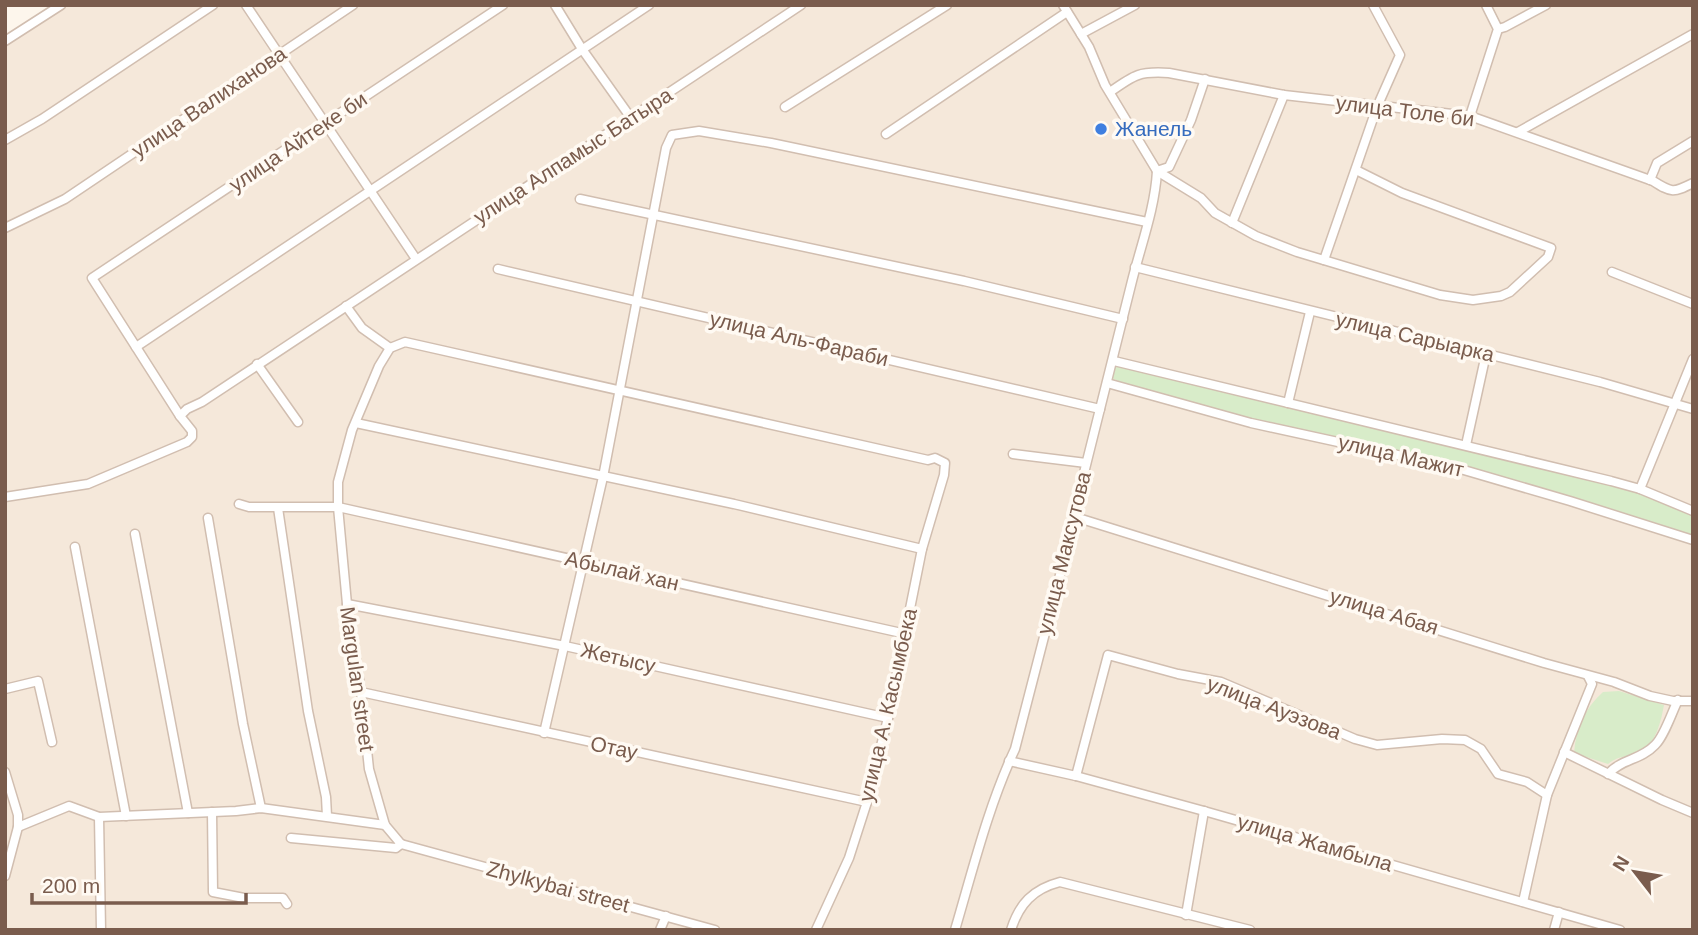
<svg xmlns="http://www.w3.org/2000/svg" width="1698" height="935" viewBox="0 0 1698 935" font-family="Arial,sans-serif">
  <rect width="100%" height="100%" fill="#fdf6ec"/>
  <path fill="#f5e8da" d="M54 5H1693V930H5V47Z"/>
  <g fill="#d8ecc9">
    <path d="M1111 361 1638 491 1693 512V541L1457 469 1156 397 1107 376Z"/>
    <path d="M1619 691 1664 705C1661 721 1656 745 1639 753 1627 758 1621 754 1608 764L1574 753C1576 728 1585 708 1603 692Z"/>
  </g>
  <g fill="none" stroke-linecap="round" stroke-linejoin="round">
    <defs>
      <g id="minor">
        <path d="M246 5 416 259"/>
        <path d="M555 5 582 49 631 118"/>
        <path d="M1063 5 1089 47 1105 85 1157 171 1201 198 1215 213 1256 236 1297 252 1440 295 1473 300 1501 296 1510 292 1548 257 1551 248 1402 193 1356 170"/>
        <path d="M1498 29 1505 27 1546 5"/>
        <path d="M1081 34 1135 5"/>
        <path d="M5 41 61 5"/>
        <path d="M1110 92C1134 75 1139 71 1169 73L1284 95 1470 116 1653 181C1672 193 1673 193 1693 183"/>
        <path d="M785 107 947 5"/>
        <path d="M1470 116 1498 29 1486 5"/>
        <path d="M1518 132 1693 34"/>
        <path d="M886 134 1067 12"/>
        <path d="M5 140 42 119 213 5"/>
        <path d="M1157 171 1169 167 1191 120 1205 79"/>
        <path d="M1650 180 1657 163 1693 141"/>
        <path d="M580 199 964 281 1123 319"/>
        <path d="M1232 223 1284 95"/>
        <path d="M5 228 65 199 353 5"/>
        <path d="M1324 260 1377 107 1400 55 1373 5"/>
        <path d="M1135 267 1600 382 1693 409"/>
        <path d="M498 269 1100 409"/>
        <path d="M1612 272 1693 304"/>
        <path d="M346 306 362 328 390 348"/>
        <path d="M136 347 649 5"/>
        <path d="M1114 361 1611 481 1640 489 1693 511"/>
        <path d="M257 364 298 422"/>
        <path d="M1107 383 1251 423 1457 468 1570 501 1693 540"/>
        <path d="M1288 403 1310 312"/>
        <path d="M180 416 92 278 503 5"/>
        <path d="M356 423 734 504 922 549"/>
        <path d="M1466 445 1486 354"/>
        <path d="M1013 454 1086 463"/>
        <path d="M1640 489 1693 359"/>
        <path d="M5 497 88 484 187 442 192 437V431L180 416 187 409 202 402 801 5"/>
        <path d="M239 504 249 507H338L906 634"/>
        <path d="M278 508 308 711 326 797 327 816"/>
        <path d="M1075 517 1544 663 1614 682 1650 696 1673 701H1693"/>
        <path d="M208 518 243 724 261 808"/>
        <path d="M135 534 188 813"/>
        <path d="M75 547 126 816"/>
        <path d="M347 604 565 646 888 718"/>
        <path d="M5 689 38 681 52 742"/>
        <path d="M361 692 867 802"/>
        <path d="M544 733 603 477 666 148 672 135 699 131 771 143 1147 222"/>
        <path d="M1564 752 1662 800 1693 813"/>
        <path d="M1009 761 1076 776 1204 811 1620 930"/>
        <path d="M5 772 18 815V827L5 876"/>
        <path d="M1608 774C1621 759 1641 760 1655 745 1664 737 1672 712 1678 700"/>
        <path d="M1076 776 1108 655 1178 674 1221 682 1355 739 1377 745 1442 739 1465 740 1481 749 1498 774 1527 782 1547 795"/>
        <path d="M212 812 213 892 244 898H283L287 904"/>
        <path d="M99 817 101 930"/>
        <path d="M18 827 69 806 99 817 236 811 261 808 385 825"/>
        <path d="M291 838 396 848 401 844"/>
        <path d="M401 844 385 825 369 769 361 692 347 604 338 507V482L352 430 379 366 390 348 405 342 928 460 935 458 945 463 944 475 922 549 888 718 867 802 849 858 816 930"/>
        <path d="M401 844 715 930"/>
        <path d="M1523 902 1547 795 1592 684 1588 676"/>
        <path d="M1186 915 1204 811"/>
        <path d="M660 930 666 916"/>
        <path d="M955 930C973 869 988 807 1015 749L1075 517 1077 501C1095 428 1114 355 1132 281 1141 245 1155 208 1157 171"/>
        <path d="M1011 930C1019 904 1033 889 1060 882L1250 930"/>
        <path d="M1554 930 1559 912"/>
      </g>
    </defs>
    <use href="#minor" stroke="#d1beb0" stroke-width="11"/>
    <use href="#minor" stroke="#fff" stroke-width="8"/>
  </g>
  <circle fill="#3f7fe0" stroke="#fffaf3" stroke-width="2.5" cx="1101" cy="129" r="7"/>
  <g text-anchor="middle" stroke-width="7" stroke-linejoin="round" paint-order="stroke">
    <g font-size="21" fill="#7a5c4d" stroke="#fffaf3">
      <text transform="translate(209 102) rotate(-34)" y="7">улица Валиханова</text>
      <text transform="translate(1405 111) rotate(7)" y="7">улица Толе би</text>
      <text transform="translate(298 142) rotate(-34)" y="7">улица Айтеке би</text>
      <text transform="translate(573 156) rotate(-33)" y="7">улица Алпамыс Батыра</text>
      <text transform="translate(1415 337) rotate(13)" y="7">улица Сарыарка</text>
      <text transform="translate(799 339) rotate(13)" y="7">улица Аль-Фараби</text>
      <text transform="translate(1401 456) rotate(13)" y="7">улица Мажит</text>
      <text transform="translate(1064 553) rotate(-76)" y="7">улица Максутова</text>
      <text transform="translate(622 571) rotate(13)" y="7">Абылай хан</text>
      <text transform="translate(1384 612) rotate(17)" y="7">улица Абая</text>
      <text transform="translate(618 658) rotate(13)" y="7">Жетысу</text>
      <text transform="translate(357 679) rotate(82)" y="7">Margulan street</text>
      <text transform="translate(888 705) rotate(-77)" y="7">улица А. Касымбека</text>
      <text transform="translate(1274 708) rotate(21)" y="7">улица Ауэзова</text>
      <text transform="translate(614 748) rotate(12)" y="7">Отау</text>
      <text transform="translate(1315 843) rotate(16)" y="7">улица Жамбыла</text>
      <text transform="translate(558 887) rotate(15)" y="7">Zhylkybai street</text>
    </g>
    <g font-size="21" fill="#366cbe" stroke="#fffaf3" text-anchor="start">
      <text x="1115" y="136">Жанель</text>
    </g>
  </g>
  <rect width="1698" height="935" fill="none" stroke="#7a5c4d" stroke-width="14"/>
  <g transform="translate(1635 872) rotate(301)" stroke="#fffaf3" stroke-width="5" paint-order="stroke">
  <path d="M0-5L12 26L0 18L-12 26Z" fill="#7a5c4d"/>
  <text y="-10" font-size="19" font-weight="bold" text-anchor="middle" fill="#7a5c4d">N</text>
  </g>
  <path d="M32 893v10h214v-10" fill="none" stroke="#7a5c4d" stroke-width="3.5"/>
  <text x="42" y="893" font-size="21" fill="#7a5c4d" stroke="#fffaf3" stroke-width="5" paint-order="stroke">200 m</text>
</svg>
